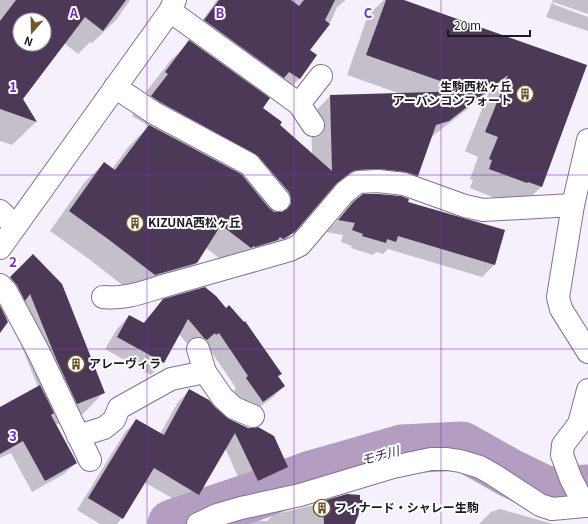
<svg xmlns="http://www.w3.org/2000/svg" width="588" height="524" viewBox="0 0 588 524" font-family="Georgia,'Noto Sans JP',serif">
  <rect width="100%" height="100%" fill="#f6effc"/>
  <g fill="#0003" fill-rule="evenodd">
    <path d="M0 0H130L116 20 92 43 90 42 78 54 64 43 22 99 36 122 12 145 0 141ZM20 20H44V44H20Z"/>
    <path d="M217 0H346L337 7 331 21 309 51 315 55 299 79 288 90 194 32Z"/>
    <path d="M384 0H401L586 65 542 186 522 206 507 203 470 188 473 180 470 179 478 157 465 151 489 92 429 139 417 175 397 195 385 191 337 189 330 191 323 196 291 234 271 255 231 267 206 248 196 263 176 283 135 295 89 259 50 231 84 183 104 163 112 169 129 146 149 126 132 116 149 94 146 92 170 61 190 42 312 154 311 116 330 96 401 94 347 75 368 15Z"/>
    <path d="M553 0H588V14L553 2V4L588 17V31L546 17Z"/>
    <path d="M354 202H407L504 231 494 265 482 277 388 249 383 254 376 252 373 255 351 248 352 246 341 242 343 235 327 232Z"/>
    <path d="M33 256 104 392 83 414 55 425 76 463 64 474 32 492 11 453 0 458V408L38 387 9 315 6 319 0 331V289Z"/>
    <path d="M205 288 284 386 272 398 250 414 234 391 236 388 206 344 192 350 179 334 163 362 151 375 105 349 117 329 129 316 142 324 164 300Z"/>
    <path d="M190 390 214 408 287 467 275 479 245 492 225 448 198 494 186 506 144 482 122 518 117 524H100L77 510 125 432 137 420 160 434 178 402Z"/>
    <path d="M359 496V516L354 524H236L250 520 267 521 273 515 309 506H319L323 502Z"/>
    <path d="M500 509 553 524H479L491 512Z"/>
  </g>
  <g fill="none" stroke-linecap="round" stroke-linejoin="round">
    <path stroke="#b39ec2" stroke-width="49" d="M172 524 258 495 311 475 402 449 462 446 510 473 547 491 588 489"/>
  </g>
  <g fill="#4b3957" fill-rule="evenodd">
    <path d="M16 0H126L103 31 85 17 23 99 37 122 0 109V21ZM20 20H44V44H20Z"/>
    <path d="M219 0H291L299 6 304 0H335L325 20 330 24 310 50 317 55 300 79 289 72 284 78 204 20Z"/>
    <path d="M386 0H404L587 65 542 187 528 182 527 183 489 169 492 160 489 159 498 137 485 132 508 75 449 121 436 125 418 176 406 172 379 169 357 170 351 172 336 184 295 232 285 238 283 239 280 237 278 240 255 247 254 246 251 248 221 225 197 263 155 275 108 239 69 211 104 162 115 170 149 125 241 174 269 208 274 212H282L287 209 291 204V198L289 192 258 156 160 102 151 96 168 74 165 72 189 40 270 98 263 108 282 122 280 125 332 171 330 95 469 91 366 55Z"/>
    <path d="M363 194H378L401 196 409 199 408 202 505 230 495 265 398 236 396 242 387 239 386 243 362 236 363 234 352 230 355 223 338 220 354 201Z"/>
    <path d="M33 254 62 284 105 393 77 404 57 361 30 294 25 301 17 285 10 277Z"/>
    <path d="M205 287 216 296 226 308 229 305 244 322 245 321 282 374 278 376 285 386 263 402 246 378 248 376 219 333 216 335 215 333 207 340 204 338 188 319 164 363 117 337 129 315 144 323 163 299Z"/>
    <path d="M0 306 8 322 0 333Z"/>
    <path d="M40 385 54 413 51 415 77 463 45 481 23 441 0 454V407Z"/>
    <path d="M189 389 209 400 215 407 229 419 248 428H254L258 427 274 436 288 467 258 481 235 433 199 495 154 468 123 519 88 498 136 419 164 435Z"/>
    <path d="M347 494 360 495V500H363L355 524H324L323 501Z"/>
  </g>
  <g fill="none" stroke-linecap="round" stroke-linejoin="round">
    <defs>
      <g id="minor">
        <path d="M170 11 299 104 313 125"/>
        <path d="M115 87 154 113 249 164 279 200"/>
        <path d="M299 104 321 76"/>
        <path d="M588 140 573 205 558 297 561 309 588 352"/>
        <path d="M0 211 15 226"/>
        <path d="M0 248 170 11 175 0"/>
        <path d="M0 285 6 291 38 351 90 460"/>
        <path d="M103 297C128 300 150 289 174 283 213 272 251 261 290 250L300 245 345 192 358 182 378 181 404 184 465 206 483 210 573 205"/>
        <path d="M198 349 205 372 223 398 234 408 253 416"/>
        <path d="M588 390 579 424 563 445 562 455 571 479 585 506H588"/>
        <path d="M78 436 104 428 114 420 119 408 171 379 205 372"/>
        <path d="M198 524 217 515 241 508 300 495 393 467 431 459H447L460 461 480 467 494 475 540 505 552 509 585 506"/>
      </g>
    </defs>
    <use href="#minor" stroke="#83738e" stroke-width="24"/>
    <use href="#minor" stroke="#fff" stroke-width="22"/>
  </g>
  <path fill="none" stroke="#7b2cbf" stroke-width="1" stroke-opacity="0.55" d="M147 0V524M294 0V524M441 0V524M0 175H588M0 349H588"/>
  <defs>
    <symbol id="building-ring" viewBox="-11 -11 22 22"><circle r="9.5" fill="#fff" stroke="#725528" stroke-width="1.5"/><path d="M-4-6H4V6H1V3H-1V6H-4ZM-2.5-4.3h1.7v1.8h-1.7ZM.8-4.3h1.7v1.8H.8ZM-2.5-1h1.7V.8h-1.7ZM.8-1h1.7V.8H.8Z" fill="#725528"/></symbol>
  </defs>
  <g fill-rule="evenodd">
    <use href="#building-ring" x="515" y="84" width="20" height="20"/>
    <use href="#building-ring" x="125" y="213" width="20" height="20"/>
    <use href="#building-ring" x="66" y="354" width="20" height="20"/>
    <use href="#building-ring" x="312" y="498" width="20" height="20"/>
  </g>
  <g text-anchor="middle" stroke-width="4" stroke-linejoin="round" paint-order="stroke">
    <g font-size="12" font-weight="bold" fill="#1e1823" stroke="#fff" text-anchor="start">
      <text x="512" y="91" text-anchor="end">生駒西松ヶ丘<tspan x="512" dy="14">アーバンコンフォート</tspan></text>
      <text x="148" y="227">KIZUNA西松ヶ丘</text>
      <text x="89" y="368">アレーヴィラ</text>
      <text x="335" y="512">フィナード・シャレー生駒</text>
    </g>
    <g font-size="13" font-style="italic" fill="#3f2351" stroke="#fff">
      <text transform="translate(380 455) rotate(-15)" y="5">モチ川</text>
    </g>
  </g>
  <g font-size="13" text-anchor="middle" font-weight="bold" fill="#7b2cbf" stroke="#fff" stroke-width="4" stroke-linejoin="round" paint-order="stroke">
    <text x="74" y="18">A</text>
    <text x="220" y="18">B</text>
    <text x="368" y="18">C</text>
    <text x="13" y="92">1</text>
    <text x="13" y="267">2</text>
    <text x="13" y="441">3</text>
  </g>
  <g transform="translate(32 32) rotate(200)"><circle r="19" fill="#ffffff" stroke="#a5a3a7"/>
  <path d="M0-3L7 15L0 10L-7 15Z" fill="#725528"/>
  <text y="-6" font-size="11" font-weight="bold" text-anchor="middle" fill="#1e1823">N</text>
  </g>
  <path d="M448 30v6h82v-6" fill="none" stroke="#1e1823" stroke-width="2"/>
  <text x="454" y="30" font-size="12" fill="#1e1823" stroke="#ffffff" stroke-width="3" paint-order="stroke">20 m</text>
</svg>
